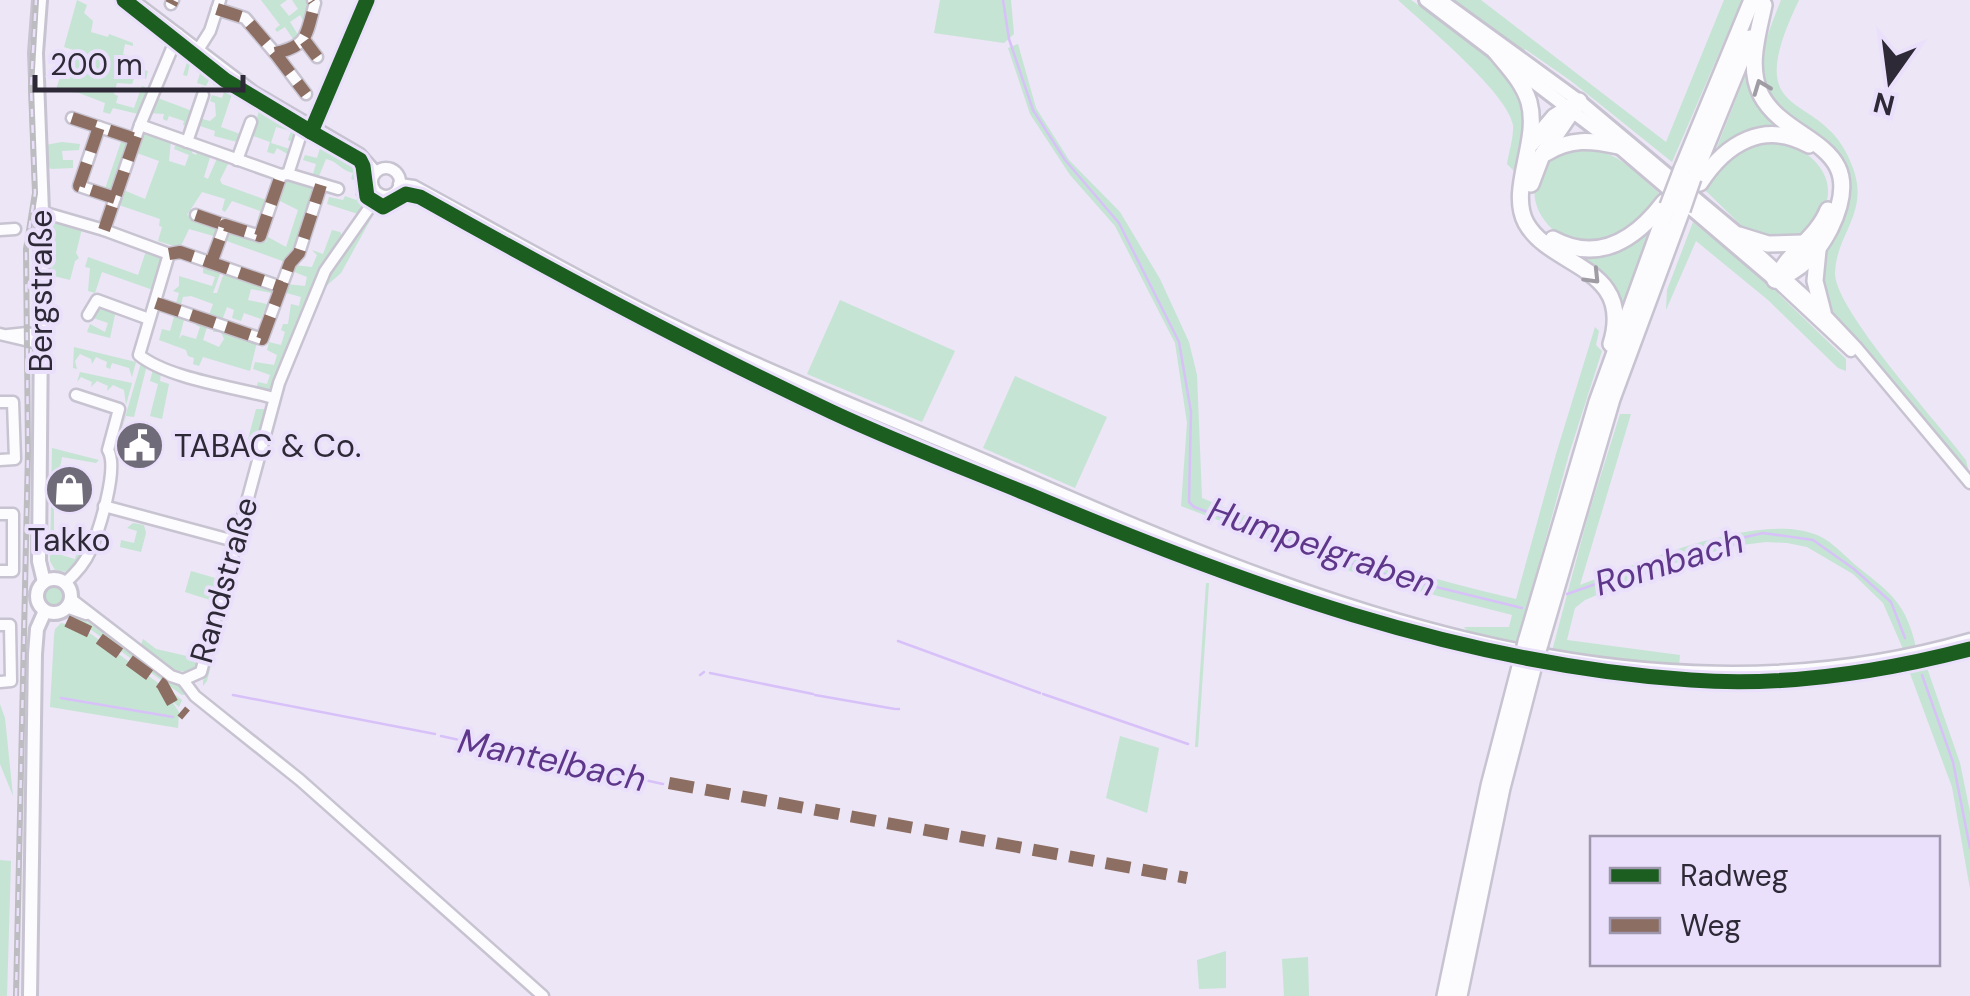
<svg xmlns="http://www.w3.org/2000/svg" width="1970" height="996" viewBox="0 0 1970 996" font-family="'DM Sans',sans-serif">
  <rect width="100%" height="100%" fill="#ece6f6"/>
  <g fill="#c5e4d3">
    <path d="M77 0 87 5 84 13 93 21 91 32 108 37 109 34 133 43V46L125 44 123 54 133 58 131 67 148 71 146 79 135 76 132 84 117 83 114 94 118 96 116 103 134 108 142 86 149 89 138 114 113 108 110 114 103 112 105 103 79 93 56 90 63 67 71 69 77 51 64 47Z"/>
    <path d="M261 0H287L280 5 289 16 298 9 292 0H311L313 8 305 37 298 31 306 25 300 15 290 22 300 38 295 42 285 27 277 32 275 29 280 25Z"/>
    <path d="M940 0H1011L1014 34 1004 43 934 33Z"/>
    <path d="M1398 0H1411L1443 22 1488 55 1512 80 1527 115 1518 175 1507 164C1509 152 1514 136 1513 125 1508 93 1423 23 1398 0Z"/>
    <path d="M1449 0H1481L1666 142 1724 0H1742L1672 162 1571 81 1525 49 1523 52Z"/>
    <path d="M1781 0H1799C1735 133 1826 82 1854 171 1868 214 1836 235 1835 273 1834 309 1939 424 1966 460L1970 477C1946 447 1922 417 1898 388 1871 356 1824 323 1820 278 1819 254 1840 236 1843 214 1844 204 1839 162 1835 153 1830 140 1812 131 1800 124 1743 90 1761 51 1781 0Z"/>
    <path d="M1018 44 1036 108 1069 160 1120 212 1160 279 1189 342 1197 375 1202 498C1305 541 1408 574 1516 599L1556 454 1595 327 1599 331 1596 345 1602 351 1569 454 1517 644 1470 634 1464 627H1509L1512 615 1368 578 1181 506 1187 423 1175 343 1115 226 1070 175 1030 114 1008 48Z"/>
    <path d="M190 53 234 88 221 127 243 135 241 143 214 136 215 131 200 126 197 132 195 131 199 118 210 121 216 116 215 103 210 101 212 95 222 98 225 89 213 85 214 80 210 78 206 86 197 83 201 70 190 64 187 76 183 75Z"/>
    <path d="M1750 64C1752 79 1754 94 1764 107 1776 122 1792 129 1808 139 1843 163 1842 200 1824 234 1816 249 1804 267 1787 272L1785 270 1788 264C1803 246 1824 233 1832 211 1858 140 1761 107 1711 162Z"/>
    <path d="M155 97 195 112 189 127 183 125 184 121 169 116 167 121 163 119 164 114 150 113Z"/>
    <path d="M260 105 300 129 295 143 288 140 291 131 276 127 271 143 293 150 291 156 277 148 274 154 267 152 270 142 253 136Z"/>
    <path d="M1564 115 1566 118C1551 138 1532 160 1527 186 1517 240 1584 267 1626 245 1638 239 1647 229 1656 219L1619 321C1612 236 1501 266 1530 166 1537 145 1545 128 1564 115Z"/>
    <path d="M147 131 171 140 169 161 185 166 189 155 174 149 177 141 193 147 192 153 196 155 198 149 211 154 204 177 208 179 218 156 230 160 220 180 222 184 269 201 261 224 257 222 260 211 232 201 225 212 222 210 225 199 202 192 187 215 221 227 217 237 189 229 180 248 158 241 162 227 159 226 160 219 116 204 121 189 145 199 159 161 134 152 139 135Z"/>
    <path d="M122 139 129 141 112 191 105 189Z"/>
    <path d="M1777 141C1808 147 1841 176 1823 211 1819 220 1809 228 1802 236L1761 239 1745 229 1706 191C1719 160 1744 144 1777 141Z"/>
    <path d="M62 142 80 144 79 150 62 151 63 160H73V168L51 169 47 165 45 145Z"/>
    <path d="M321 145 332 151 334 148 362 165 365 204 358 214 327 204 329 197 343 200 345 196 356 200 358 198 355 195 359 182 351 179 353 173C340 170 339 162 326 159L317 181 298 174 294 169 313 174 316 164 303 160 305 155 317 158Z"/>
    <path d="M1575 148C1617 149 1629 167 1659 193 1597 318 1469 183 1575 148Z"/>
    <path d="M289 177 314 186 317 192 297 253 291 251 288 263 224 240 219 262 216 255 224 233 230 230 266 242 268 237 286 247 298 210 276 199 283 179Z"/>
    <path d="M412 190 748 364 1191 553 1193 558 1190 559 836 410 672 332Z"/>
    <path d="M378 206 341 273 325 287 339 258Z"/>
    <path d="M59 221 82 229 76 253 79 258 75 261 70 280 54 276 51 287 48 286 50 226Z"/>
    <path d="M1693 222 1762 278 1846 359V371L1838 368 1768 300 1696 241 1666 310 1667 290Z"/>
    <path d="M332 230 340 232 343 237 313 285 273 389 267 392 256 389 258 382 267 384 270 375 253 369 255 362 274 365 277 355 267 350 269 342 281 345 285 332 281 330 283 324H288L291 304 299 306 301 297 283 292 286 284 305 286 307 277 292 271 294 265 312 267 317 255 312 250 323 254Z"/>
    <path d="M147 248 162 256 164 261 153 290 102 272 95 293 88 291 90 268 85 267 88 257 138 275Z"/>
    <path d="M203 263 221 271 213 293H217L225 270 274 286 276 294 251 289 248 300 267 304 261 319 244 313 241 321 232 318 234 310 227 307 221 323 208 318 213 304 191 296 183 297 180 308 171 305 176 303 179 293 173 291 179 286V276L212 286 215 277 203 273Z"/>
    <path d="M840 300 955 351 922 422 807 374Z"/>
    <path d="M100 305 116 310 110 338 87 332 90 324 105 332 108 323 90 317Z"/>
    <path d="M175 313 185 316 179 339 182 335 196 339 200 327 196 325 197 320 208 324 203 340 219 347 224 339 221 332H213L215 326 257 342 250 371 203 357 199 366 193 364 194 358 188 356 186 350 159 340 162 329 170 331Z"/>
    <path d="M74 347 136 362 132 377 129 368 112 363 110 369 106 367 107 362 96 357 92 364 91 359 80 354 75 361 77 369 73 368Z"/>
    <path d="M141 363 147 365 134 417 126 416 118 441Z"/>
    <path d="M153 369 161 372 160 381 169 384 162 419 150 416 158 384 150 381Z"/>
    <path d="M80 372 132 383 126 405 124 390 113 385 107 391 108 386 97 381 91 387 92 382 81 377 77 382Z"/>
    <path d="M1015 376 1107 417 1075 488 983 448Z"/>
    <path d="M256 409H266L257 446 238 441 239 438 248 439Z"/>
    <path d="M277 410 207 681 203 686V681Z"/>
    <path d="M1620 414H1631L1580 585C1641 563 1756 511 1817 535 1834 542 1846 558 1859 568 1892 594 1906 604 1916 647L1903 649 1883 603 1853 574 1807 547 1787 543 1766 542 1734 546 1669 565 1585 600 1575 608 1567 640 1680 655 1679 666 1552 651 1588 516Z"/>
    <path d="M52 448 99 460 96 463 62 457 54 497V540L61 542 58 554 75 559 81 537 88 539 76 564 67 572 55 570 50 561Z"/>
    <path d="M133 523 144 525 146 533 141 552 120 547 121 540 134 543 137 531 127 528Z"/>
    <path d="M191 571 222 580 216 602 185 592Z"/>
    <circle cx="53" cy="596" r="15"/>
    <path d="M1206 583H1209L1198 747H1195Z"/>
    <path d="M75 613 179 685 189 694 182 695 90 629 72 620Z"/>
    <path d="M61 623 78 627 91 634 165 688 168 695 169 690 182 700 179 707 171 700 179 712 178 728 50 707 54 636 55 629Z"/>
    <path d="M143 639 156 649 200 659 199 664 188 672 169 670 140 648Z"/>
    <path d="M1926 665 1960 763 1970 812V889L1952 787 1908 668Z"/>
    <path d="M0 704 5 718 13 796 0 764Z"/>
    <path d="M1120 736 1159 748 1147 813 1106 798Z"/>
    <path d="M0 860 11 861 7 996H0Z"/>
    <path d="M1226 951V988L1199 989 1197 960Z"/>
    <path d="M1308 957 1309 996H1284L1282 959Z"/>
  </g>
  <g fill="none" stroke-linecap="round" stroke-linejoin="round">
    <g stroke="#d8c1f9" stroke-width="2.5">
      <path d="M1003 0 1009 39 1033 110 1065 160 1119 223 1179 342 1191 412 1189 502 1194 507 1375 572 1522 608"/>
      <path d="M1567 594 1703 547 1763 533 1813 540 1854 569 1891 602 1905 638"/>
      <path d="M898 641 1040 693"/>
      <path d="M710 673 813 694"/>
      <path d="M700 675 704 672"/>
      <path d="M1922 675 1953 762 1970 848"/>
      <path d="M1043 694 1188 744"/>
      <path d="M233 695 435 734"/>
      <path d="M815 695 895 709"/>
      <path d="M61 698 173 717"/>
      <path d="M897 709H899"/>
      <path d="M441 736 663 784"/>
    </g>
    <defs>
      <g id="minor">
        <path d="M133 0 254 92 360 154 376 172"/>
        <path d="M171 4 173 0"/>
        <path d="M217 9 245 18 275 53C309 46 306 34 315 3L313 0"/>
        <path d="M305 41 317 57"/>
        <path d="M198 50 210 31 220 0"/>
        <path d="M275 53 306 94"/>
        <path d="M72 118 99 127"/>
        <path d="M140 125 281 175 288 174 338 189"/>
        <path d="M187 142 203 95"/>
        <path d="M237 160 251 122"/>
        <circle cx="386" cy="182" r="14"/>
        <path d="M288 174 301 134"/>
        <path d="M399 184 414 186C504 235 594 287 686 331 786 379 890 419 992 463 1298 598 1631 737 1970 639"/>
        <path d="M115 198 79 186 99 127 135 139"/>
        <path d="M42 212 104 230 169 254 139 355C169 379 235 387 274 398"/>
        <path d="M196 215 225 225"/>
        <path d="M0 230 15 229"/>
        <path d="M104 230 140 125 178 34"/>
        <path d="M1743 239 1823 312 1857 348 1970 483"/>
        <path d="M169 254 180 252 281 287"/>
        <path d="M211 263 225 225 260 236 281 175"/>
        <path d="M1775 280 1851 351"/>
        <path d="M156 303 262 339 290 263 299 253 321 185"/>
        <path d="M88 315 97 300 149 319"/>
        <path d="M0 334 42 344"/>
        <path d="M8 335 27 333 42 337"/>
        <path d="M0 402H13L15 459 0 460"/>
        <path d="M104 506 238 542"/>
        <path d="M0 514H13V571H0"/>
        <path d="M65 583C75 574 85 563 90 551 99 531 119 468 108 450L119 409 76 395"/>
        <path d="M71 599 171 676 183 680 201 672 279 383 325 271 379 194"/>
        <path d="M66 607 86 614"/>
        <path d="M0 625H10L11 681 0 682"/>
        <path d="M183 680 195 696 300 780 543 996"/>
      </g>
      <g id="major">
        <path d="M40 0 36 53 42 212 39 561 44 582"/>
        <path d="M1426 0 1618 146 1775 280"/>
        <path d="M1440 0 1579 101 1739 235"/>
        <circle cx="54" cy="596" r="17"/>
        <path d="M30 996 35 654 37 629 45 611"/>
      </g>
      <g id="highway">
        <path d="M1764 5C1758 34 1747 67 1761 95 1788 146 1873 141 1830 229 1817 254 1801 270 1775 280"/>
        <path d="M1495 51C1508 67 1523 82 1529 102 1540 142 1508 189 1526 223 1551 268 1635 266 1611 344"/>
        <path d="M1531 144 1554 117 1575 104"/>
        <path d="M1546 153C1571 138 1591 140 1618 146"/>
        <path d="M1682 169 1752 0"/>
        <path d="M1693 178 1750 38"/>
        <path d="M1700 183C1726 143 1764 120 1809 145"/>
        <path d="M1531 184 1542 155 1579 101"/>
        <path d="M1739 235 1768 244 1803 243"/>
        <path d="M1553 239C1599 264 1636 239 1664 202"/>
        <path d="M1818 250 1815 281 1823 312"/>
        <path d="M1775 280C1788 252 1817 238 1828 210"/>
        <path d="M1526 642 1597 402 1668 206"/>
        <path d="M1540 644 1612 399 1682 210"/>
        <path d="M1445 996 1489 786 1522 659"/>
        <path d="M1459 996 1502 788 1535 661"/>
      </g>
    </defs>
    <use href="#minor" stroke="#c8c3d0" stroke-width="15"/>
    <use href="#major" stroke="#c8c3d0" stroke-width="18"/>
    <use href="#highway" stroke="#c8c3d0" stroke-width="20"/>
    <use href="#minor" stroke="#fcfbfe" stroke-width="10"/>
    <use href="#major" stroke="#fcfbfe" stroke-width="12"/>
    <use href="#highway" stroke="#fcfbfe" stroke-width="15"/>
    <defs>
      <path id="rail" d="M16 996 28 452 26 249 35 193 31 87 36 0"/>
    </defs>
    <use href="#rail" stroke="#bdbcc0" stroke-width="6"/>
    <use href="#rail" stroke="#eae0fc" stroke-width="2.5" stroke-dasharray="8" stroke-linecap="butt"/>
    <defs>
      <g id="highway-bridge">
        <path d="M1668 206 1682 169"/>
        <path d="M1682 210 1693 178"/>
        <path d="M1522 659 1526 642"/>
        <path d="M1535 661 1540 644"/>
      </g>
    </defs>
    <use href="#highway-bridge" stroke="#c8c3d0" stroke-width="20" stroke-linecap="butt"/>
    <use href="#highway-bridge" stroke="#fcfbfe" stroke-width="15"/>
    <g stroke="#8d6e63" stroke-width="12" stroke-dasharray="25 12" stroke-linecap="butt">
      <path d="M171 4 173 0"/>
      <path d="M217 9 245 18 275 53C309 46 306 34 315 3L313 0"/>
      <path d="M305 41 317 57"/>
      <path d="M275 53 306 94"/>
      <path d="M72 118 99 127"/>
      <path d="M115 198 79 186 99 127 135 139"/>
      <path d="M196 215 225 225"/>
      <path d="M104 230 140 125"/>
      <path d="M169 254 180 252 281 287"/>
      <path d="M211 263 225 225 260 236 281 175"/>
      <path d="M156 303 262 339 290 263 299 253 321 185"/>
      <path d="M67 621 90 632 162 684 173 704 186 715"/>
      <path d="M669 783 1187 878"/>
    </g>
    <defs>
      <g id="cycleway">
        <path d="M124 0 225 80 311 132 367 0"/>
        <path d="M311 132 360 160 363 166 367 197 383 207 406 194 420 197C555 273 691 346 832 412 896 442 964 468 1030 495 1239 583 1462 665 1691 680 1783 687 1881 672 1970 649"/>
      </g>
    </defs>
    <use href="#cycleway" stroke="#eae0fc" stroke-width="21"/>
    <use href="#cycleway" stroke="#1b5e20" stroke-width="15"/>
  </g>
  <defs><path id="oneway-chevron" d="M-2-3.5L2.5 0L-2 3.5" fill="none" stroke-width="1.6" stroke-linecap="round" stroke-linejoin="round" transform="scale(2.5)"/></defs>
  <g stroke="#9f9ca4">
    <use href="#oneway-chevron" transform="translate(1761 87) rotate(-111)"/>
    <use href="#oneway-chevron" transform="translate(1593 277) rotate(46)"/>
  </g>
  <defs>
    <symbol id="civic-disc" viewBox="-11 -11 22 22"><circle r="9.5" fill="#706b79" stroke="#eae0fc"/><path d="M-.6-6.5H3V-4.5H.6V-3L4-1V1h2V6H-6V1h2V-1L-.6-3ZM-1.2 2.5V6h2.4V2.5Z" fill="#fff"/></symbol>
    <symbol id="shop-disc" viewBox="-11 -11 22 22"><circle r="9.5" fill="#706b79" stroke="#eae0fc"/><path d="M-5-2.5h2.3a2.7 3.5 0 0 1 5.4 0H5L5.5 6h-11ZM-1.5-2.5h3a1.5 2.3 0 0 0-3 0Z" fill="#fff"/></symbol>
  </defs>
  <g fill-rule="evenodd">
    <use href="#civic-disc" x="112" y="418" width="55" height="55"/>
    <use href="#shop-disc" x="42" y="462" width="55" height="55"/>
  </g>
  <g text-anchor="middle" stroke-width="8" stroke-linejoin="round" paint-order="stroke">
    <g font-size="32" fill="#2e2936" stroke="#eae0fc">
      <text transform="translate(41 291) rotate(-90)" y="11">Bergstraße</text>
      <text transform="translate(224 580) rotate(-74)" y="11">Randstraße</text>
    </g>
    <g font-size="32" fill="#2e2936" stroke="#eae0fc" text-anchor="start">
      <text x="174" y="457">TABAC &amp; Co.</text>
      <text x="69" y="551" text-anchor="middle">Takko</text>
    </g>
    <g font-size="35" font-style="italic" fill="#5f378a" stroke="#eae0fc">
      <text transform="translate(1322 547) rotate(19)" y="12">Humpelgraben</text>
      <text transform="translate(1669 562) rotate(-17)" y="12">Rombach</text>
      <text transform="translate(552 760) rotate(12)" y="12">Mantelbach</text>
    </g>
  </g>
  <rect x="1590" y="836" width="350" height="130" fill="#eae0fc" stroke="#9f97ad" stroke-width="2.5"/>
  <rect x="1610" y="868" width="50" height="15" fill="#1b5e20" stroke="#9f97ad" stroke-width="2.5"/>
  <text x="1680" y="886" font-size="30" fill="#2e2936">Radweg</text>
  <rect x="1610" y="918" width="50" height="15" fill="#8d6e63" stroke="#9f97ad" stroke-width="2.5"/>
  <text x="1680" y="936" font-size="30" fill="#2e2936">Weg</text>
  <g transform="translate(1890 80) rotate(194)" stroke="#eae0fc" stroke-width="8" paint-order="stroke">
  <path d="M0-8L18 38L0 25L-18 38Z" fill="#2e2936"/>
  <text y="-15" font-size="28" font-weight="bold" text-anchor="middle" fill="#2e2936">N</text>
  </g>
  <path d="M35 75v15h208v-15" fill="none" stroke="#2e2936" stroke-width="5"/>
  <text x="50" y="75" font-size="30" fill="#2e2936" stroke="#eae0fc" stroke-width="8" paint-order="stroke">200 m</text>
</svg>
